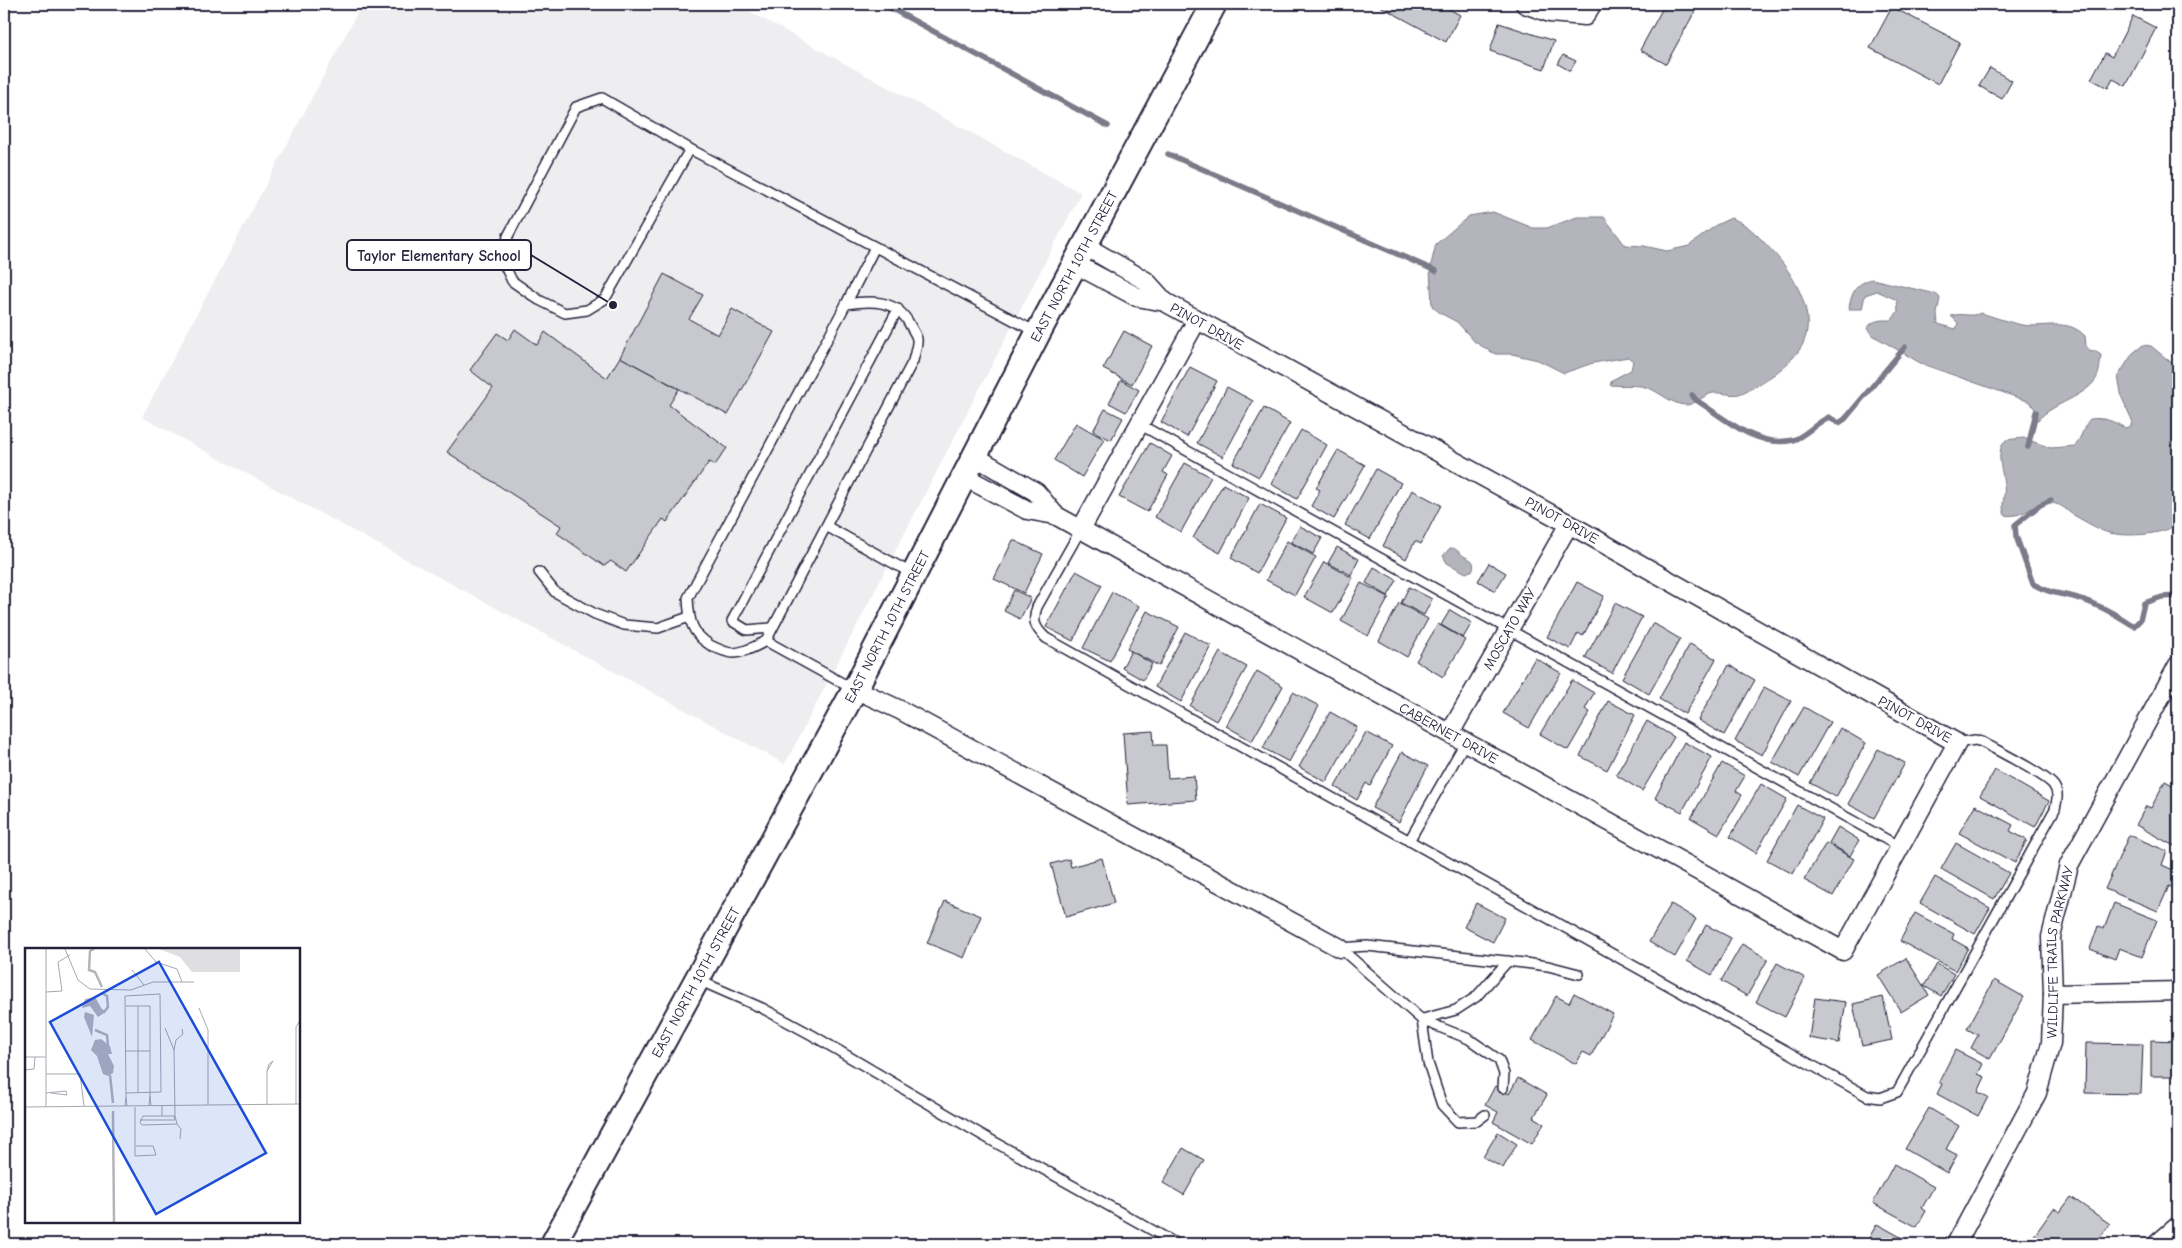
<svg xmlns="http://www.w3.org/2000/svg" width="2182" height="1248" viewBox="0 0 2182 1248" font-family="'Comic Neue',sans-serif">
  <rect width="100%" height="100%" fill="#fff"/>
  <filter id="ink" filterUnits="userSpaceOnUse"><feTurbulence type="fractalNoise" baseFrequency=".02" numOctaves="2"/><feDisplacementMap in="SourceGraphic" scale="10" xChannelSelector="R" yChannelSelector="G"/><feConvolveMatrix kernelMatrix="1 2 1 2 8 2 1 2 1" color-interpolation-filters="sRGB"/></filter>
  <g filter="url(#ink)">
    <path fill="#eeeef1" d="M362 4H736L1081 193 785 764 142 417Z"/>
    <g fill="#b4b4bc" stroke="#7a7a88">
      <path d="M1493 212 1533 228H1547L1577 217H1604L1625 245 1644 246 1667 251 1689 246 1716 225 1731 218C1749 224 1761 239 1774 253 1795 276 1820 319 1800 349 1793 359 1785 366 1776 373 1765 381 1752 389 1739 394 1731 396 1722 392 1713 393 1704 395 1694 405 1686 405 1670 405 1657 388 1641 386 1631 385 1620 386 1610 385L1612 380 1631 370 1633 361 1628 357 1593 363 1564 373 1538 360 1512 354H1495L1475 342 1457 322 1440 313 1432 306 1430 269 1436 244 1469 216Z"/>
      <path d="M1872 279 1936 294 1940 298 1937 314 1938 324 1956 329 1958 323 1951 316C1963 312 1969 318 1981 313 1994 317 2008 322 2022 325 2045 329 2067 317 2085 336L2086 346 2091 352 2095 351 2101 355C2100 363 2100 372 2096 379 2085 397 2053 403 2038 420L2034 418 2035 409 2030 402 1922 364 1874 336 1867 329C1872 319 1882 320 1892 320L1898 311 1897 300 1877 291 1865 295 1862 309H1849C1851 293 1856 283 1872 279Z"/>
      <path d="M2143 345 2151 346 2178 368V523C2164 536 2121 538 2103 531 2093 526 2082 520 2072 514 2067 511 2062 505 2056 504 2037 498 2026 519 2005 515 2000 505 2006 496 2004 485 2003 470 1994 452 2006 440L2023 438 2051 448 2075 446C2082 437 2083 427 2090 419 2104 417 2113 421 2125 428L2131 426 2132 420 2122 398 2118 376 2133 353Z"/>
      <path d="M1450 548C1456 548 1456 550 1461 554 1468 560 1476 558 1473 570L1466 573 1447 563 1443 556Z"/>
    </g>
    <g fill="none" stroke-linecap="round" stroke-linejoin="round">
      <g stroke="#7a7a88" stroke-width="5.5">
        <path d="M883 4 1108 126"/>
        <path d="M1168 154 1436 271"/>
        <path d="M1692 395 1696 400C1725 418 1757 449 1793 440 1804 437 1817 422 1829 417L1839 423 1845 419 1905 347"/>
        <path d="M2028 447 2036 412"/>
        <path d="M2051 500 2040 505 2015 525 2016 536 2033 584C2049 593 2057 593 2074 597 2095 603 2116 614 2134 626L2140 620 2144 603 2162 597 2178 596"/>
      </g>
    </g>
    <g fill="#c8c8cf" stroke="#22223b">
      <path d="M1376 4H1440L1460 15 1446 42Z"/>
      <path d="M1665 4H1699L1666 64 1640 50Z"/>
      <path d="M1892 7 1960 42 1938 84 1870 48Z"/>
      <path d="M2133 16 2156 28 2126 86 2113 79 2108 88 2091 79 2105 53 2112 57Z"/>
      <path d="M1499 23 1554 41 1544 69 1490 51Z"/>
      <path d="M1563 55 1576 61 1570 71 1558 64Z"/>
      <path d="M1990 68 2012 81 2002 99 1979 86Z"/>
      <path d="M664 274 703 295 689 319 718 335 732 309 774 332 728 415 620 357Z"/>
      <path d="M515 329 537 345 545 332 607 378 620 357 679 389 669 405 727 448 715 465 709 462 667 522 663 519 626 572 611 561 604 566 557 533 561 526 447 452 493 388 470 370 497 333 508 340Z"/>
      <path d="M1124 331 1152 346 1132 384 1103 369Z"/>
      <path d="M1190 367 1217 381 1187 437 1161 422Z"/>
      <path d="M1121 380 1139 390 1126 412 1109 403Z"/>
      <path d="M1227 387 1253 401 1223 457 1197 443Z"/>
      <path d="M1264 408 1290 423 1259 477 1233 463Z"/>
      <path d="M1105 409 1123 418 1111 440 1093 431Z"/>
      <path d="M1076 423 1104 439 1082 477 1054 460Z"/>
      <path d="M1301 430 1327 445 1297 499 1271 484Z"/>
      <path d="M1150 443 1172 456 1163 472 1168 475 1147 512 1119 497Z"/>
      <path d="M1338 450 1365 465 1334 519 1311 506 1320 490 1316 488Z"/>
      <path d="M1185 463 1211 477 1181 532 1155 517Z"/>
      <path d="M1376 469 1401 483 1370 539 1345 525Z"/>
      <path d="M1223 484 1249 498 1220 553 1193 538Z"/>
      <path d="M1412 490 1441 505 1421 544 1415 541 1406 559 1383 546Z"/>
      <path d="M1260 504 1286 518 1257 573 1231 558Z"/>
      <path d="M1300 526 1322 538 1313 554 1291 542Z"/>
      <path d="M1013 540 1043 554 1024 593 994 579Z"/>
      <path d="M1287 541 1316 557 1295 595 1266 580Z"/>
      <path d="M1337 547 1359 559 1351 575 1328 563Z"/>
      <path d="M1324 562 1353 578 1333 613 1304 597Z"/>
      <path d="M1489 563 1506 573 1495 591 1478 581Z"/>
      <path d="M1374 567 1397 580 1388 596 1366 583Z"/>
      <path d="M1076 571 1102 585 1073 641 1046 627Z"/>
      <path d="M1577 582 1604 596 1583 636 1578 633 1570 649 1547 637Z"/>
      <path d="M1361 583 1389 597 1368 636 1341 621Z"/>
      <path d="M1409 587 1432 599 1424 615 1401 603Z"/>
      <path d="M1014 590 1031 598 1020 619 1004 611Z"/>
      <path d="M1112 592 1139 606 1110 661 1083 648Z"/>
      <path d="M1399 603 1428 619 1407 657 1379 641Z"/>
      <path d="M1615 603 1642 617 1612 673 1585 658Z"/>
      <path d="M1450 610 1472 623 1463 638 1441 625Z"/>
      <path d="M1147 611 1179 627 1159 666 1127 649Z"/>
      <path d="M1653 623 1680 639 1649 694 1622 678Z"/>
      <path d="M1438 624 1465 640 1443 677 1416 661Z"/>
      <path d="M1185 632 1211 646 1181 702 1155 687Z"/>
      <path d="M1690 644 1716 659 1685 714 1659 699Z"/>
      <path d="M1131 651 1152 664 1143 680 1122 668Z"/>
      <path d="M1220 652 1247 667 1216 721 1190 706Z"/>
      <path d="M1535 658 1561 673 1529 728 1503 713Z"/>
      <path d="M1729 665 1755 680 1724 735 1698 720Z"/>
      <path d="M1257 671 1283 686 1252 741 1226 726Z"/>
      <path d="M1572 680 1594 693 1585 709 1590 712 1568 750 1540 734Z"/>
      <path d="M1764 687 1791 701 1762 755 1735 741Z"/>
      <path d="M1293 692 1319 706 1289 762 1263 748Z"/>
      <path d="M1608 701 1635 715 1607 770 1580 756Z"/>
      <path d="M1804 707 1830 722 1799 777 1772 762Z"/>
      <path d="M1330 712 1357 727 1326 782 1299 767Z"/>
      <path d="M1647 721 1674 737 1642 791 1616 775Z"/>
      <path d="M1840 728 1866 743 1836 797 1810 783Z"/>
      <path d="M1153 731 1154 745H1166L1168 778 1194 776 1196 800 1128 805 1123 733Z"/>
      <path d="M1366 732 1392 746 1370 786 1366 783 1357 800 1335 787Z"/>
      <path d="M1684 742 1712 757 1682 812 1655 798Z"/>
      <path d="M1878 749 1905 763 1874 818 1848 804Z"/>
      <path d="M1402 752 1428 766 1399 822 1372 808Z"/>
      <path d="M1722 763 1745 776 1736 791 1742 795 1719 834 1691 818Z"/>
      <path d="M1995 770 2049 801 2035 827 1980 796Z"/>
      <path d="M2165 781 2178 788V839L2174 846 2136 825 2146 806 2151 808Z"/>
      <path d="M1761 784 1787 799 1756 853 1730 837Z"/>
      <path d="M1797 805 1823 819 1793 874 1767 860Z"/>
      <path d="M1975 805 2013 825 2010 831 2027 840 2015 863 1959 833Z"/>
      <path d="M1838 827 1859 840 1850 856 1829 843Z"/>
      <path d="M2129 835 2167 851 2162 865 2178 872V884L2176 889 2169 886 2158 911 2105 889Z"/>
      <path d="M1826 843 1854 859 1833 896 1804 880Z"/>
      <path d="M1956 843 2009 873 1994 899 1941 869Z"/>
      <path d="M1102 858 1114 903 1066 917 1051 864 1069 859 1071 867Z"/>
      <path d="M1935 877 1990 908 1975 934 1920 903Z"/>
      <path d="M945 901 981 916 964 958 927 943Z"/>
      <path d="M1476 903 1505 918 1493 942 1464 927Z"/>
      <path d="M2114 903 2157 920 2142 957 2119 948 2115 959 2090 949 2098 926 2104 929Z"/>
      <path d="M1671 904 1696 919 1675 957 1649 942Z"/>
      <path d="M1915 913 1954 934 1952 939 1968 948 1955 971 1900 941Z"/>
      <path d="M1706 925 1731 938 1712 975 1687 961Z"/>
      <path d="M1742 944 1768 959 1747 996 1721 981Z"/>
      <path d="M1906 958 1929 995 1901 1012 1878 975Z"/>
      <path d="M1777 963 1805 978 1785 1017 1756 1002Z"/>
      <path d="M1937 964 1954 974 1941 996 1924 986Z"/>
      <path d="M1994 980 2024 997 1990 1059 1971 1048 1978 1035 1967 1029Z"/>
      <path d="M1574 993 1613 1014 1591 1056 1583 1052 1576 1064 1532 1040 1556 996 1569 1003Z"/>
      <path d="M1883 997 1892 1040 1862 1046 1853 1004Z"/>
      <path d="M1815 998 1846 1002 1839 1043 1809 1038Z"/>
      <path d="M2151 1040 2178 1041V1076H2151Z"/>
      <path d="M2086 1043 2143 1044 2141 1094 2085 1093Z"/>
      <path d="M1955 1050 1983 1064 1978 1074 1985 1077 1978 1092 1988 1097 1978 1116 1937 1094 1942 1084 1939 1082Z"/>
      <path d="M1518 1078 1547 1095 1534 1117 1544 1123 1532 1144 1493 1122 1498 1112 1485 1105 1495 1086 1509 1094Z"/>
      <path d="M1929 1108 1959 1126 1946 1149 1957 1155 1947 1173 1905 1149Z"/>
      <path d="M2178 1128V1151L2171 1130Z"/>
      <path d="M1498 1132 1517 1144 1503 1168 1483 1157Z"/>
      <path d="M1183 1148 1204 1160 1184 1195 1163 1183Z"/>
      <path d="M1894 1164 1934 1187 1922 1208 1926 1211 1917 1227 1873 1203Z"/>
      <path d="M2071 1197 2110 1224 2098 1240 2095 1238 2091 1244H2036L2031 1240 2054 1208 2060 1212Z"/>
      <path d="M1877 1224 1908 1241 1906 1244H1854L1857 1238 1866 1243Z"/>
    </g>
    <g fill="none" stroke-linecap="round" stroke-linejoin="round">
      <defs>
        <g id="lane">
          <path d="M690 149 605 299 587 310 565 313 539 300 512 281 503 262 508 236 576 107 602 98 690 149 1038 333"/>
          <path d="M846 304 875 247"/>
          <path d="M1139 424 1900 847"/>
          <path d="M826 526 913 361C914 355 918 345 917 339 916 334 912 329 910 325 897 299 871 300 846 304L688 598C689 620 691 633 710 645 716 648 726 653 733 653 744 653 756 646 766 641L826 526 913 574"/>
          <path d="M1081 529 1037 607C1032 621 1035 628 1046 638L1867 1096 1880 1098 1897 1092 2055 809C2057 800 2059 794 2054 786 2047 775 1996 750 1982 742L1975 740 1957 743"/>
          <path d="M539 572 555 592 595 614 624 625 658 628 689 617"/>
          <path d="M771 628 747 630 732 621 898 309"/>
          <path d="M766 641 853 689"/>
          <path d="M1409 841 1466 741"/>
          <path d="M1340 948 1422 1020 1428 1063 1442 1105 1458 1122 1477 1121 1485 1115"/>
          <path d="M1340 948 1367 946 1524 963 1548 966 1579 974"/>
          <path d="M698 980 762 1008 812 1035 982 1135 1177 1244"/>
          <path d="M1423 1019 1456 1010 1476 997 1508 961"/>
          <path d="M1422 1020 1469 1039 1499 1060 1504 1074 1503 1088"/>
        </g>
        <g id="street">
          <path d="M1525 4 1550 13 1585 16 1592 4"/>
          <path d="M1075 264 1137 297 1165 302 1146 281 1085 246"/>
          <path d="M963 476 1027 510 1055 515 1036 492 974 456"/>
          <path id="s1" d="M1055 515 1843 951 1957 743 1569 524 1165 302"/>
          <path d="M1081 529 1197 320"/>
          <path d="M855 689 900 710 1340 948"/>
          <path id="s2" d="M1450 733 1569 524"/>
          <path d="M2053 994 2178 991"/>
          <path id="s3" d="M1956 1244 2037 1093 2051 1043 2053 994 2051 937 2069 865 2178 665"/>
          <path d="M2157 1244 2178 1226"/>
        </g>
        <g id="secondary">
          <path id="s4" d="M553 1244 855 689 1038 333 1214 4"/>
        </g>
      </defs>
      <use href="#lane" stroke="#22223b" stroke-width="12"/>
      <use href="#street" stroke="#22223b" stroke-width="21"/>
      <use href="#secondary" stroke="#22223b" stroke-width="28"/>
      <use href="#lane" stroke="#fff" stroke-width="9"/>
      <use href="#street" stroke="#fff" stroke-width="18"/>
      <use href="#secondary" stroke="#fff" stroke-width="24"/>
    </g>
  </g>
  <g text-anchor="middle" stroke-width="4.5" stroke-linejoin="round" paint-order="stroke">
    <g font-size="14" fill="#22223b" stroke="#fff">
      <text dy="5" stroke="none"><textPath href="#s4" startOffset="1108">EAST NORTH 10TH STREET</textPath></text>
      <text transform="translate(1207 326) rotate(29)" y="5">PINOT DRIVE</text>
      <text transform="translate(1562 520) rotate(29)" y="5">PINOT DRIVE</text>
      <text dy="5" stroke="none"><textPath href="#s4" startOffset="702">EAST NORTH 10TH STREET</textPath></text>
      <text dy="5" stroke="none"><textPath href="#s2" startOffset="120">MOSCATO WAY</textPath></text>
      <text transform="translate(1915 719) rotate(29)" y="5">PINOT DRIVE</text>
      <text dy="5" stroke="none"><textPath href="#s1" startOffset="450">CABERNET DRIVE</textPath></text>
      <text dy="5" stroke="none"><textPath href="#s3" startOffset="315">WILDLIFE TRAILS PARKWAY</textPath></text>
      <text dy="5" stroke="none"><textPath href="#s4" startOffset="298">EAST NORTH 10TH STREET</textPath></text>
    </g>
  </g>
  <g transform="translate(25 948)">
    <rect width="275" height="275" fill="#fff"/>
    <path d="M134 1H215V24H167L155 9Z" fill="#dfdfe2"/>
    <path d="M70 49 79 65 73 69 65 58 57 60 60 51ZM60 64 69 67 67 89 59 69ZM76 91 85 98 87 106H83L89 118 88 125 83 128 78 126 72 108 66 102 70 92Z" fill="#b4b4bc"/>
    <path fill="none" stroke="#b4b4bc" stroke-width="2.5" d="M69 1 65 3 64 22 70 24 77 39M75 61 79 64 83 59 82 48 77 45M70 82 82 87 83 98M85 127 88 155M88 163 89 274"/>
    <path fill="none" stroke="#a7a7b1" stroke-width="1" d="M21 1V159M40 1 53 32 65 41 106 42 128 34H169M120 1 131 14 152 21 157 34M107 22 119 37M21 44 37 43 33 14 45 7M101 58H125V148M174 60 183 82V157M140 80 149 102M101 103H125M0 109H21M0 122 9 121 10 109M21 126H55L59 158M21 145 41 143 42 147 26 145M101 145 136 144 135 46 100 48 101 149M113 145V58M271 156V79L275 72M124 157 125 148 126 158M242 157V123L248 113 244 116 242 123M100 158 101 149 102 158M137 158V168H150L152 176 117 177 115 174 118 168H137M0 159 275 156M110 159V208L131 207 128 198H111M150 168 149 102 151 92 158 86 157 81M115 172H150L149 168M152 176 156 181 155 191"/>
    <path fill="#1d4ed8" fill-opacity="0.15" stroke="#1d4ed8" stroke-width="2.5" d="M134 14 241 205 131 266 25 74Z"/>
    <rect width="275" height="275" fill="none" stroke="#22223b" stroke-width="2.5"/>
  </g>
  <path fill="none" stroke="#22223b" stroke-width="2" d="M613 305L531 255"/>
  <circle fill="#22223b" stroke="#fff" stroke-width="2" cx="613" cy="305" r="5"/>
  <rect fill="#fff" stroke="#22223b" stroke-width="2" x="347" y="240" width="184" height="30" rx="5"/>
  <g font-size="15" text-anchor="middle" font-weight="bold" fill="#22223b">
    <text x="439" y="261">Taylor Elementary School</text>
  </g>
  <rect width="2182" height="1248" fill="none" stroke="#fff" stroke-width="20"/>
  <rect x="10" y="10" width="2162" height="1228" fill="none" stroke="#22223b" stroke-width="2" filter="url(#ink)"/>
</svg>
